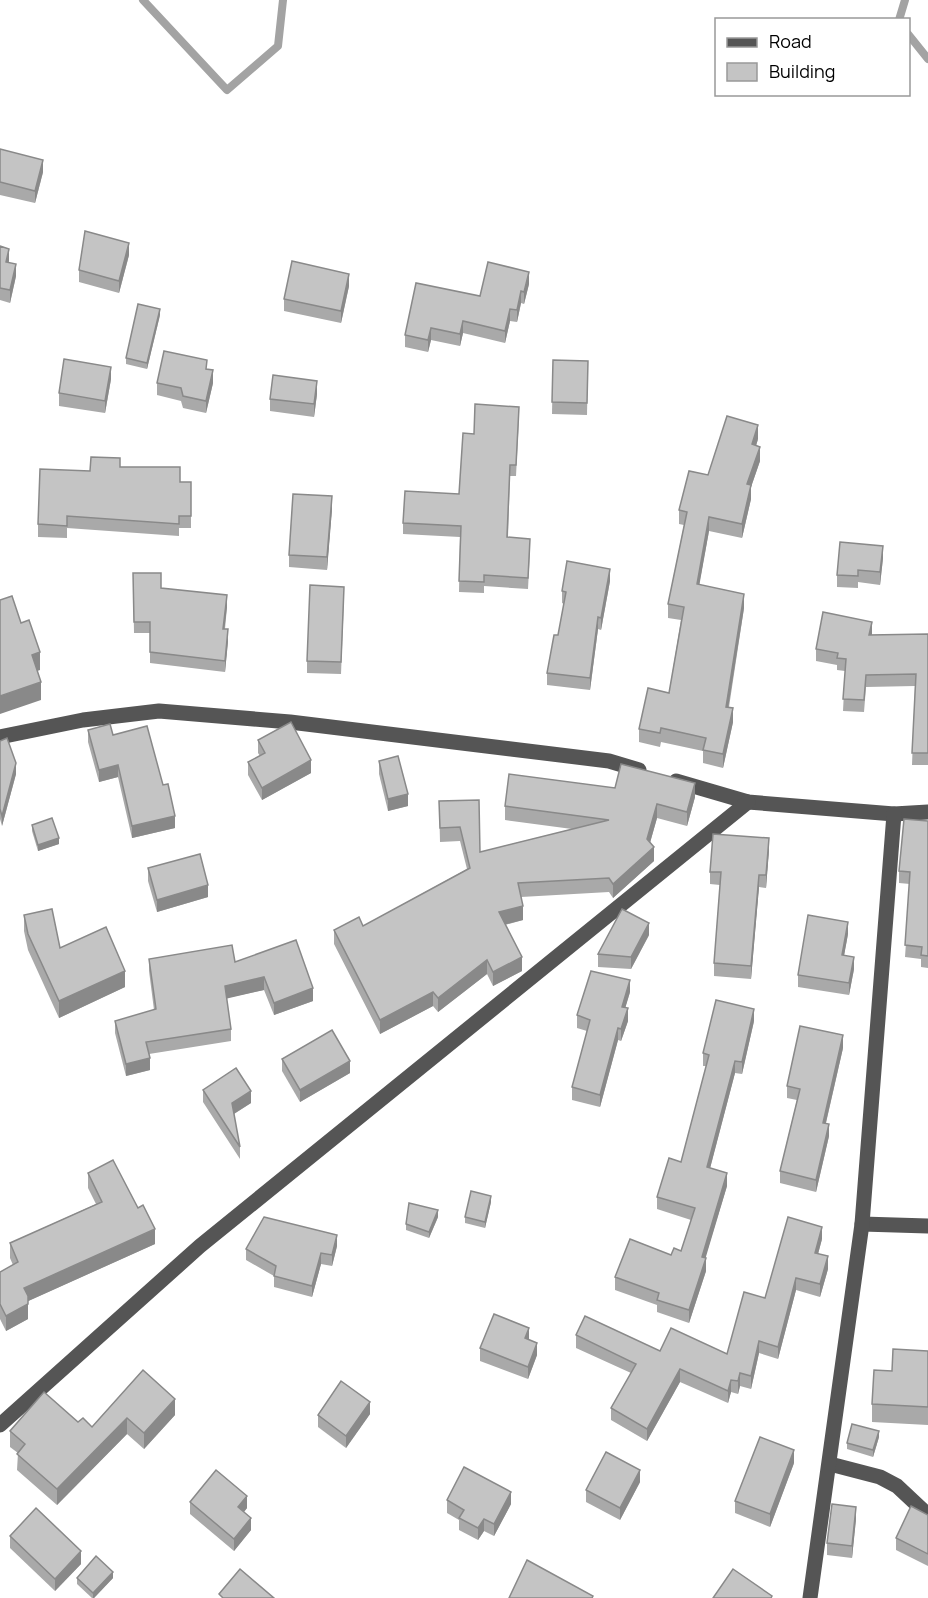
<svg xmlns="http://www.w3.org/2000/svg" width="928" height="1598" viewBox="0 0 928 1598" font-family="Manrope,sans-serif">
  <rect width="100%" height="100%" fill="#fff"/>
  <g fill="none" stroke-linecap="round" stroke-linejoin="round">
    <g stroke="#a3a3a3" stroke-width="8">
      <path d="M143 0 227 90 278 46 283 0"/>
      <path d="M899 20 905 0"/>
      <path d="M908 34 928 59"/>
    </g>
    <g stroke="#555" stroke-width="15">
      <path d="M0 737 83 720 159 711 290 722 609 761 639 770"/>
      <path d="M676 781 748 802 894 814 928 812"/>
      <path d="M862 1224 928 1226"/>
      <path d="M0 1425 200 1246 748 802"/>
      <path d="M830 1464 880 1477 897 1486 928 1515"/>
      <path d="M810 1598 862 1224 894 814"/>
    </g>
  </g>
  <g fill="#a9a9a9">
    <path d="M0 149 43 172 35 203 0 195Z"/>
    <path d="M0 246 16 276 10 303 0 300Z"/>
    <path d="M129 255 119 293 79 282V270Z"/>
    <path d="M529 284 524 304 521 303 517 322 510 321 505 343 463 333 460 346 431 340 428 352 405 347V335L480 296Z"/>
    <path d="M349 286 341 323 284 311V299Z"/>
    <path d="M160 315 147 369 126 364V358Z"/>
    <path d="M553 360 588 361 587 415 552 414Z"/>
    <path d="M207 369 213 383 206 413 183 408 181 401 157 395V383Z"/>
    <path d="M111 379 105 413 59 406V393Z"/>
    <path d="M317 394 314 417 270 411V399Z"/>
    <path d="M519 418 516 476H510L508 537 530 550 528 589 484 586V593L459 592 460 537 403 534V523L459 494 474 434Z"/>
    <path d="M758 439 756 446 760 461 751 487V499L742 538 709 531 699 585 744 608 729 707 733 722 723 768 703 763V751L661 742 660 747 639 742V729L669 693 681 620 668 618V604L684 525 679 524V510L708 475Z"/>
    <path d="M120 467 180 482H191V528H179V536L67 528V538L38 537V524L90 471Z"/>
    <path d="M332 509 327 570 289 567V555Z"/>
    <path d="M883 558 880 585 858 582V588L837 587V575Z"/>
    <path d="M133 573 161 588 227 607 225 629 228 641 225 672 150 663V633H134Z"/>
    <path d="M610 581 601 630 598 629 590 690 547 685V673L558 635 564 604 562 603V591Z"/>
    <path d="M344 599 341 674 307 673V661Z"/>
    <path d="M928 634V765H912L915 686 866 687 864 712 843 711 845 671 837 670V665L816 661V649L872 635Z"/>
    <path d="M88 730 113 735 175 828 132 838 118 777 99 782 88 742Z"/>
    <path d="M258 740 311 773 262 800 248 775V762L260 756 258 753Z"/>
    <path d="M0 741 16 774 2 826 0 819Z"/>
    <path d="M379 761 408 806 388 811 379 774Z"/>
    <path d="M695 797 687 826 657 818 650 843 654 861 613 898 609 892 521 897 523 920 505 925 522 971 493 986 487 974 438 1012 433 1006 380 1034 334 944V930L363 926 467 869 460 841 440 842 439 801 480 852 572 829 505 820V806Z"/>
    <path d="M928 821V968L921 967V959L905 957 910 884 899 883V871Z"/>
    <path d="M32 825 59 844 38 851 32 831Z"/>
    <path d="M769 850 766 888 759 887 751 979 714 976V963L720 885 710 884V872Z"/>
    <path d="M148 868 208 897 157 912 148 881Z"/>
    <path d="M24 915 60 948 125 987 59 1018 28 950 24 931Z"/>
    <path d="M848 934 844 955 854 969 849 995 798 987V975Z"/>
    <path d="M649 935 631 969 598 967V954Z"/>
    <path d="M149 959 235 962 313 1001 274 1015 264 990 226 998 231 1029V1041L149 1054 150 1070 126 1076 115 1033V1021L154 1010 149 971Z"/>
    <path d="M630 992 625 1008 628 1021 621 1041 618 1040 600 1107 572 1100V1087L587 1031 577 1028V1015Z"/>
    <path d="M754 1021 742 1074 735 1073 710 1168 727 1186 705 1258 706 1271 689 1323 657 1312V1305L615 1290V1277L681 1251 691 1220 657 1209V1197L681 1162 706 1066H703V1053Z"/>
    <path d="M843 1048 826 1123 829 1136 816 1192 780 1183V1171L797 1100 787 1098V1086Z"/>
    <path d="M282 1059 350 1073 300 1102 282 1071Z"/>
    <path d="M203 1090 251 1103 234 1114 240 1147V1159L203 1102Z"/>
    <path d="M88 1173 155 1244 28 1301V1319L6 1331 0 1319V1272L13 1265 10 1258V1243L96 1204 88 1188Z"/>
    <path d="M491 1202 485 1228 465 1223V1217Z"/>
    <path d="M438 1217 429 1238 406 1230V1224Z"/>
    <path d="M822 1239 818 1254 828 1269 820 1297 796 1290 778 1359 759 1353 751 1389 740 1386 738 1394 731 1392 728 1403 680 1382 647 1441 611 1420V1408L631 1373 576 1348V1335L660 1351 727 1354 765 1298Z"/>
    <path d="M337 1246 332 1266 321 1264 312 1297 274 1287V1276L246 1260V1249Z"/>
    <path d="M480 1348 537 1355 528 1379 480 1361Z"/>
    <path d="M928 1351V1425L872 1422V1404L892 1371Z"/>
    <path d="M143 1370 175 1415 144 1449 127 1434 57 1505 17 1470 18 1453 10 1447V1431L78 1422 92 1427Z"/>
    <path d="M370 1414 346 1448 318 1427V1415Z"/>
    <path d="M879 1437 873 1457 847 1449V1443Z"/>
    <path d="M794 1463 770 1527 735 1513V1501Z"/>
    <path d="M640 1482 620 1520 586 1502V1490Z"/>
    <path d="M447 1500 511 1504 494 1536 484 1531 478 1540 459 1530V1520L447 1513Z"/>
    <path d="M190 1502 247 1508 244 1512 251 1530 234 1551 190 1514Z"/>
    <path d="M928 1515V1566L896 1550V1538Z"/>
    <path d="M856 1519 852 1558 827 1555V1543Z"/>
    <path d="M10 1536 81 1564 55 1591 10 1548Z"/>
    <path d="M77 1578H113L94 1598H92L77 1584Z"/>
  </g>
  <g fill="#898989">
    <path d="M43 160V172L35 203V191Z"/>
    <path d="M129 243V255L119 293V281Z"/>
    <path d="M9 249V261L6 274V262Z"/>
    <path d="M16 264V276L10 303V290Z"/>
    <path d="M529 272V284L524 304V292Z"/>
    <path d="M349 274V286L341 323V311Z"/>
    <path d="M521 291V303L517 322V310Z"/>
    <path d="M160 309V315L147 369V363Z"/>
    <path d="M510 309V321L505 343V331Z"/>
    <path d="M463 321V333L460 346V334Z"/>
    <path d="M431 328V340L428 352V340Z"/>
    <path d="M111 367V379L105 413V401Z"/>
    <path d="M213 370V383L206 413V401Z"/>
    <path d="M317 381V394L314 417V404Z"/>
    <path d="M758 425V439L752 458V444Z"/>
    <path d="M760 447V461L751 487V499L742 538V524L747 484Z"/>
    <path d="M332 496V509L327 570V557Z"/>
    <path d="M709 517V531L697 598V584Z"/>
    <path d="M883 546V558L880 585V572Z"/>
    <path d="M610 569V581L601 630V618Z"/>
    <path d="M744 594V608L726 721V707Z"/>
    <path d="M227 595V607L223 640V629Z"/>
    <path d="M598 617V629L590 690V678Z"/>
    <path d="M872 622V634L869 648V635Z"/>
    <path d="M228 629V641L225 672V661Z"/>
    <path d="M40 652V670L32 673V655Z"/>
    <path d="M41 682V700L0 714V696Z"/>
    <path d="M733 708V722L723 768V754Z"/>
    <path d="M311 760V773L262 800V788Z"/>
    <path d="M16 763V774L2 826V816Z"/>
    <path d="M118 765V777L99 782V770Z"/>
    <path d="M695 783V797L687 826V812Z"/>
    <path d="M408 794V806L388 811V799Z"/>
    <path d="M657 804V818L647 853 654 847V861L613 898V884L647 839Z"/>
    <path d="M175 816V828L132 838V826Z"/>
    <path d="M59 838V844L38 851V845Z"/>
    <path d="M769 838V850L766 888V875Z"/>
    <path d="M759 875V887L751 979V966Z"/>
    <path d="M208 885V897L157 912V900Z"/>
    <path d="M523 906V920L499 926V912Z"/>
    <path d="M848 922V934L842 967V955Z"/>
    <path d="M649 923V935L631 969V957Z"/>
    <path d="M522 957V971L493 986V972Z"/>
    <path d="M854 957V969L849 995V983Z"/>
    <path d="M487 960V974L438 1012V998Z"/>
    <path d="M125 971V987L59 1018V1001Z"/>
    <path d="M264 977V990L225 999V986Z"/>
    <path d="M630 980V992L622 1019V1007Z"/>
    <path d="M313 988V1001L274 1015V1003Z"/>
    <path d="M433 992V1006L380 1034V1020Z"/>
    <path d="M628 1008V1021L621 1041V1029Z"/>
    <path d="M754 1009V1021L742 1074V1062Z"/>
    <path d="M618 1028V1040L600 1107V1095Z"/>
    <path d="M843 1035V1048L823 1135V1123Z"/>
    <path d="M150 1058V1070L126 1076V1064Z"/>
    <path d="M350 1061V1073L300 1102V1090Z"/>
    <path d="M735 1061V1073L707 1180V1167Z"/>
    <path d="M251 1091V1103L232 1115V1103Z"/>
    <path d="M829 1124V1136L816 1192V1180Z"/>
    <path d="M727 1173V1186L702 1270V1257Z"/>
    <path d="M491 1196V1202L485 1228V1222Z"/>
    <path d="M438 1210V1217L429 1238V1232Z"/>
    <path d="M822 1227V1239L815 1265V1253Z"/>
    <path d="M155 1229V1244L24 1303V1288Z"/>
    <path d="M337 1235V1246L332 1266V1255Z"/>
    <path d="M321 1253V1264L312 1297V1286Z"/>
    <path d="M828 1256V1269L820 1297V1284Z"/>
    <path d="M706 1258V1271L689 1323V1310Z"/>
    <path d="M796 1278V1290L778 1359V1347Z"/>
    <path d="M28 1304V1319L6 1331V1316Z"/>
    <path d="M529 1328V1340L525 1338Z"/>
    <path d="M759 1341V1353L751 1389V1376Z"/>
    <path d="M537 1343V1355L528 1379V1367Z"/>
    <path d="M680 1369V1382L647 1441V1429Z"/>
    <path d="M740 1373V1386L738 1394V1381Z"/>
    <path d="M731 1380V1392L728 1403V1391Z"/>
    <path d="M175 1399V1415L144 1449V1433Z"/>
    <path d="M370 1402V1414L346 1448V1436Z"/>
    <path d="M127 1418V1434L57 1505V1489Z"/>
    <path d="M879 1431V1437L873 1457V1450Z"/>
    <path d="M794 1450V1463L770 1527V1514Z"/>
    <path d="M640 1470V1482L620 1520V1508Z"/>
    <path d="M511 1492V1504L494 1536V1524Z"/>
    <path d="M247 1496V1508L238 1519V1507Z"/>
    <path d="M856 1507V1519L852 1558V1546Z"/>
    <path d="M251 1518V1530L234 1551V1539Z"/>
    <path d="M484 1519V1531L478 1540V1528Z"/>
    <path d="M81 1551V1564L55 1591V1579Z"/>
    <path d="M113 1572V1578L94 1598H93V1593Z"/>
  </g>
  <g fill="#c4c4c4" stroke="#898989" stroke-width="1.5">
    <path d="M0 149 43 160 35 191 0 182Z"/>
    <path d="M85 231 129 243 119 281 79 270Z"/>
    <path d="M0 246 9 249 6 262 16 264 10 290 0 288Z"/>
    <path d="M292 261 349 274 341 311 284 299Z"/>
    <path d="M488 262 529 272 524 292 521 291 517 310 510 309 505 331 463 321 460 334 431 328 428 340 405 335 416 283 480 296Z"/>
    <path d="M138 304 160 309 147 363 126 358Z"/>
    <path d="M164 351 207 360 206 369 213 370 206 401 183 396 181 388 157 383Z"/>
    <path d="M64 359 111 367 105 401 59 393Z"/>
    <path d="M553 360 588 361 587 403 552 402Z"/>
    <path d="M273 375 317 381 314 404 270 399Z"/>
    <path d="M475 404 519 407 516 465H510L507 537 530 539 528 578 484 575V582L459 581 461 526 403 523 405 491 459 494 463 433 474 434Z"/>
    <path d="M727 416 758 425 752 444 760 447 747 484 751 485 742 524 709 517 697 584 744 594 726 707 733 708 723 754 703 750 706 738 661 728 660 733 639 729 648 688 669 693 684 607 668 604 687 512 679 510 689 471 708 475Z"/>
    <path d="M91 457 120 458V467H180V482H191V516H179V524L67 516V526L38 524 40 469 90 471Z"/>
    <path d="M293 494 332 496 327 557 289 555Z"/>
    <path d="M840 542 883 546 880 572 858 570V576L837 575Z"/>
    <path d="M567 561 610 569 601 618 598 617 590 678 547 673 554 635H558L566 592 562 591Z"/>
    <path d="M133 573H161V588L227 595 223 629H228L225 661 150 652V622H134Z"/>
    <path d="M310 585 344 587 341 662 307 661Z"/>
    <path d="M12 596 21 623 29 620 40 652 32 655 41 682 0 696V600Z"/>
    <path d="M823 612 872 622 869 635 928 634V753H912L916 674 866 675 864 700 843 699 846 659 837 658 838 653 816 649Z"/>
    <path d="M291 722 311 760 262 788 248 762 265 753 258 740Z"/>
    <path d="M110 724 113 735 147 726 163 785 168 784 175 816 132 826 118 765 99 770 88 730Z"/>
    <path d="M7 738 16 763 2 816 0 809V741Z"/>
    <path d="M398 756 408 794 388 799 379 761Z"/>
    <path d="M621 764 695 783 687 812 657 804 647 839 654 847 613 884 609 878 518 883 523 906 499 912 522 957 493 972 487 960 438 998 433 992 380 1020 334 930 359 917 363 926 470 868 460 827 440 828 439 801 479 800 480 852 609 820 505 806 509 774 615 788Z"/>
    <path d="M52 818 59 838 38 845 32 825Z"/>
    <path d="M904 819 928 821V956L921 955 922 947 905 945 910 872 899 871Z"/>
    <path d="M713 834 769 838 766 875H759L751 966 714 963 721 872H710Z"/>
    <path d="M200 854 208 885 157 900 148 868Z"/>
    <path d="M52 909 60 948 106 927 125 971 59 1001 28 934 24 915Z"/>
    <path d="M622 909 649 923 631 957 598 954Z"/>
    <path d="M808 915 848 922 842 955 854 957 849 983 798 975Z"/>
    <path d="M296 940 313 988 274 1003 264 977 225 986 231 1029 146 1042 150 1058 126 1064 115 1021 156 1009 149 959 232 945 235 962Z"/>
    <path d="M591 971 630 980 622 1007 628 1008 621 1029 618 1028 600 1095 572 1087 590 1020 577 1015Z"/>
    <path d="M716 1000 754 1009 742 1062 735 1061 707 1167 727 1173 702 1257 706 1258 689 1310 657 1300 659 1293 615 1277 630 1239 671 1255 674 1248 681 1251 695 1208 657 1197 669 1158 681 1162 709 1055 703 1053Z"/>
    <path d="M800 1026 843 1035 823 1123 829 1124 816 1180 780 1171 800 1089 787 1086Z"/>
    <path d="M332 1030 350 1061 300 1090 282 1059Z"/>
    <path d="M236 1068 251 1091 232 1103 240 1147 203 1090Z"/>
    <path d="M113 1160 138 1208 143 1205 155 1229 24 1288 28 1296V1304L6 1316 0 1304V1272L18 1262 10 1243 102 1202 88 1173Z"/>
    <path d="M471 1191 491 1196 485 1222 465 1217Z"/>
    <path d="M409 1203 438 1210 429 1232 406 1224Z"/>
    <path d="M264 1217 337 1235 332 1255 321 1253 312 1286 274 1276 276 1266 246 1249Z"/>
    <path d="M788 1217 822 1227 815 1253 828 1256 820 1284 796 1278 778 1347 759 1341 751 1376 740 1373 738 1381 731 1380 728 1391 680 1369 647 1429 611 1408 636 1364 576 1335 585 1316 660 1351 671 1328 727 1354 744 1292 765 1298Z"/>
    <path d="M494 1314 529 1328 525 1338 537 1343 528 1367 480 1348Z"/>
    <path d="M893 1349 928 1351V1407L872 1404 874 1370 892 1371Z"/>
    <path d="M143 1370 175 1399 144 1433 127 1418 57 1489 17 1454 25 1444 10 1431 44 1392 78 1422 83 1418 92 1427Z"/>
    <path d="M341 1381 370 1402 346 1436 318 1415Z"/>
    <path d="M852 1424 879 1431 873 1450 847 1443Z"/>
    <path d="M760 1437 794 1450 770 1514 735 1501Z"/>
    <path d="M606 1452 640 1470 620 1508 586 1490Z"/>
    <path d="M464 1467 511 1492 494 1524 484 1519 478 1528 459 1518 464 1510 447 1500Z"/>
    <path d="M216 1470 247 1496 238 1507 251 1518 234 1539 190 1502Z"/>
    <path d="M832 1504 856 1507 852 1546 827 1543Z"/>
    <path d="M911 1506 928 1515V1554L896 1538Z"/>
    <path d="M36 1508 81 1551 55 1579 10 1536Z"/>
    <path d="M96 1556 113 1572 93 1593 77 1578Z"/>
    <path d="M527 1560 593 1596 592 1598H509Z"/>
    <path d="M240 1569 274 1598H223L219 1594Z"/>
    <path d="M733 1569 772 1596 771 1598H713Z"/>
  </g>
  <rect x="715" y="18" width="195" height="78" fill="#ffffff" stroke="#999999" stroke-width="1.5"/>
  <rect x="727" y="38" width="30" height="9" fill="#555555" stroke="#999999" stroke-width="1.5"/>
  <text x="769" y="48" font-size="18" fill="#000000">Road</text>
  <rect x="727" y="63" width="30" height="18" fill="#c4c4c4" stroke="#999999" stroke-width="1.5"/>
  <text x="769" y="78" font-size="18" fill="#000000">Building</text>
</svg>
